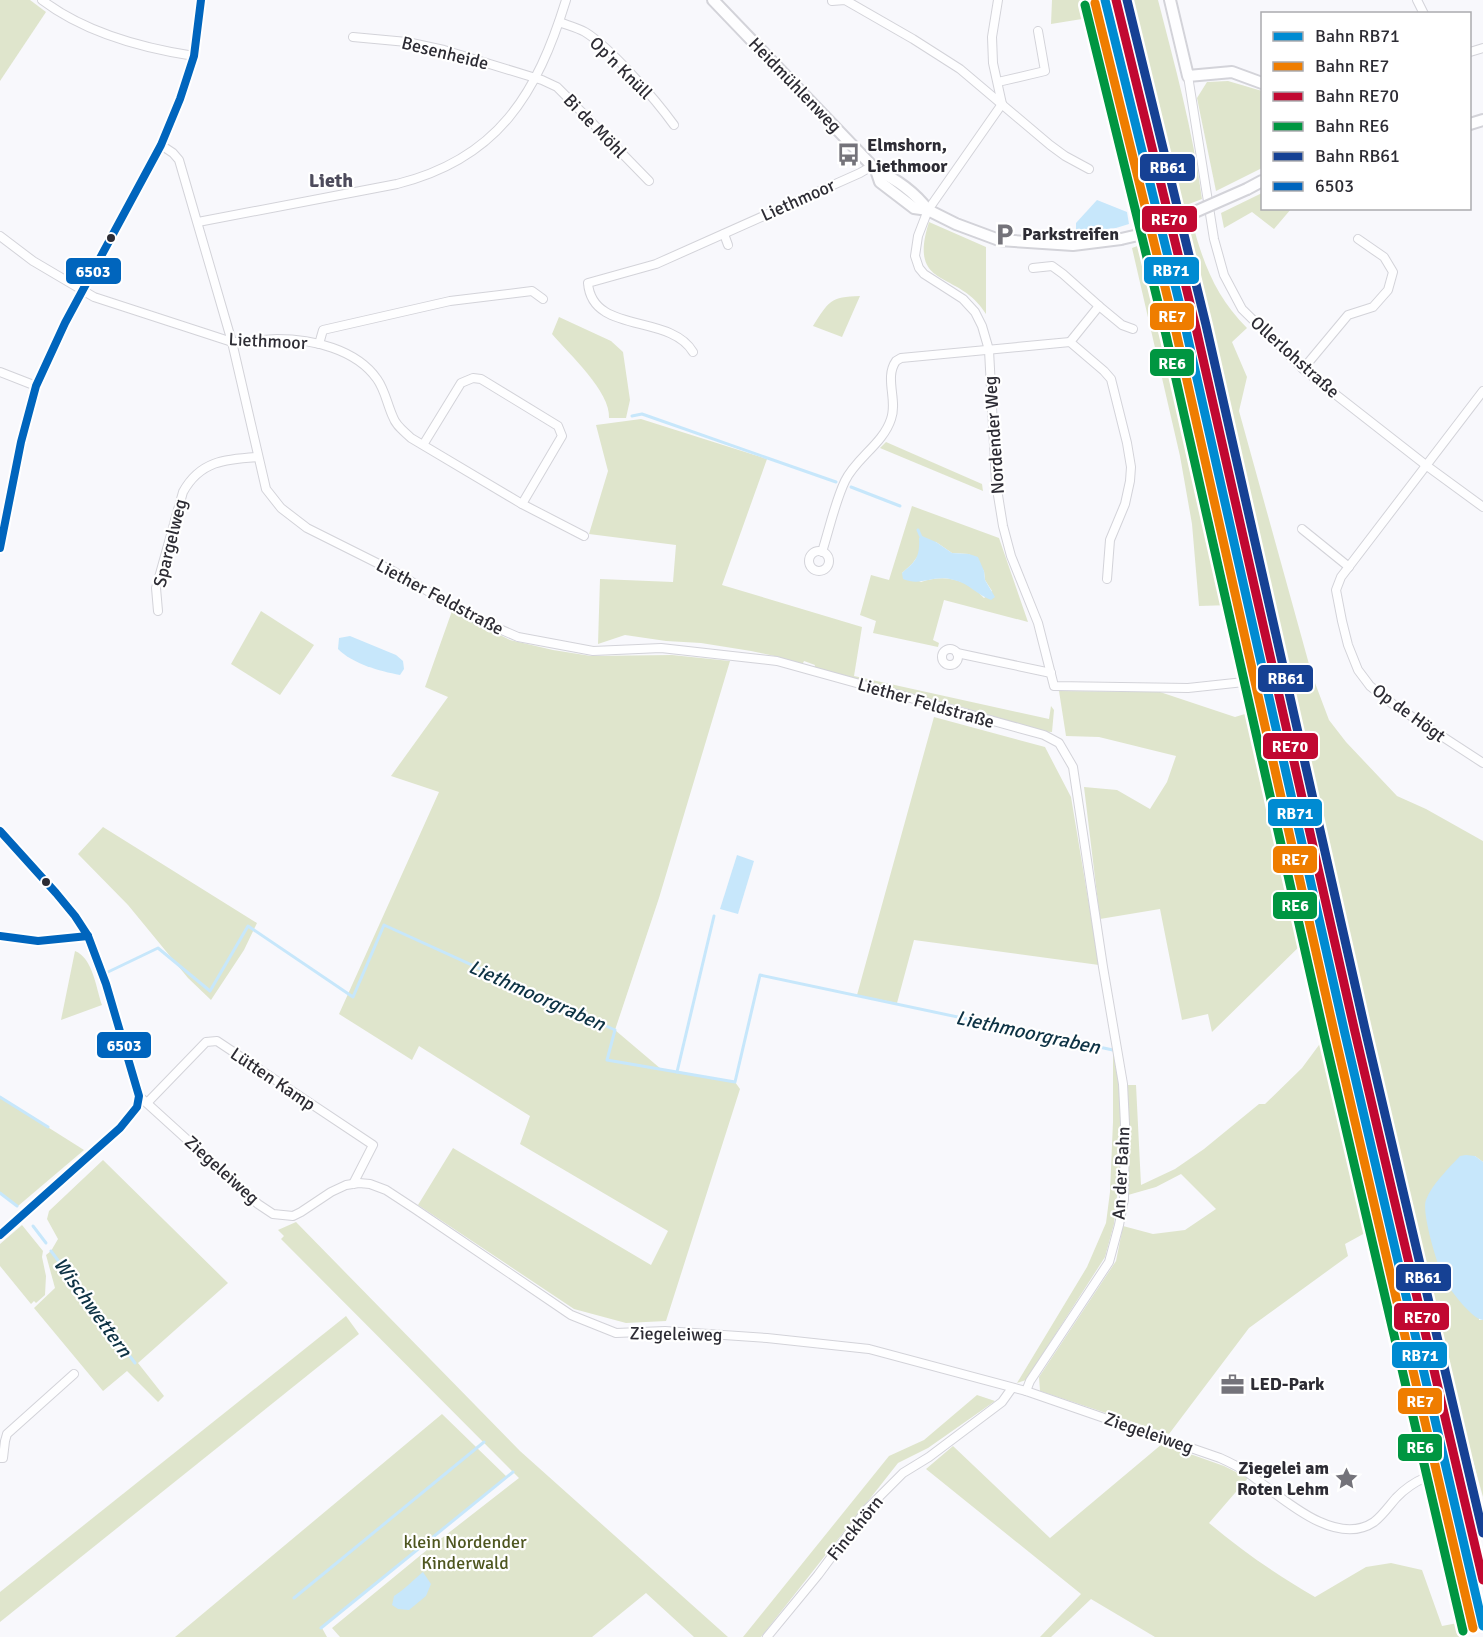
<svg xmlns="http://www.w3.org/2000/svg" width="1483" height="1637" viewBox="0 0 1483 1637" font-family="Signika,sans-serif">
  <rect width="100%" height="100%" fill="#f8f8fc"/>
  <g fill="#dfe5cc" fill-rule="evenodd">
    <path d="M0 0H30L46 12 0 81Z"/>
    <path d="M1052 0H1099L1138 160 1118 164 1082 19 1051 24Z"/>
    <path d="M1119 0H1158C1175 66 1193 131 1202 199L1176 209Z"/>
    <path d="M1228 81 1262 91V168L1216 191 1197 98 1207 82Z"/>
    <path d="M1262 193V208L1291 209 1274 229 1252 212 1224 228 1221 213Z"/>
    <path d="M929 222 986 247V314C959 269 907 291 929 222Z"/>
    <path d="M1193 225C1204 266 1217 298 1247 328L1232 342 1247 377 1239 411 1312 675 1329 720 1346 742 1397 796 1426 809 1483 841V1162L1475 1156 1479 1320H1483V1497L1473 1461 1460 1455 1365 1054 1218 401 1175 233Z"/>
    <path d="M1159 238 1232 573 1272 738 1376 1227 1345 1244 1348 1256 1249 1328 1169 1434 1040 1391 1039 1377 1116 1261 1123 1226 1153 1234 1185 1230 1216 1209 1181 1174 1156 1187 1128 1195V1085H1136L1141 1185 1175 1169 1204 1149 1259 1104H1265L1302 1068 1333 1026 1307 939 1212 1032 1208 1014 1182 1020 1160 909 1100 919 1084 787 1117 790 1150 809 1167 782 1176 756 1099 737 1066 736 1059 691 1160 692 1235 717 1258 710 1232 605 1199 606 1192 524 1180 456 1132 248Z"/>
    <path d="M860 296 842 337 813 326C829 301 830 297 860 296Z"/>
    <path d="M559 317 611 341 623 352 630 400 626 418H609C611 392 569 354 552 334Z"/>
    <path d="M641 419 767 459 722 585 862 627 854 676 1049 719 1051 706 1054 710 1052 732 1035 731 959 706 852 680 814 668 815 665 804 661 802 665 779 657 751 651 701 643 666 641 625 635 598 644 600 579 673 582 676 545 589 534 608 471 596 425Z"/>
    <path d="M886 442 982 484 983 491 880 448Z"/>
    <path d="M912 506 999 538 1028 622 944 600 933 640 939 643 938 647 873 633 876 621 860 615 871 575 889 580ZM936 542 952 553 969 554 984 571 985 580 992 591 984 598C966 579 945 574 921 582L902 573 912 564 920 553Z"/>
    <path d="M261 611 314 645 280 695 231 664Z"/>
    <path d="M452 611 510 640 553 650 591 656 672 655 730 661 659 898 615 1030 661 1069 735 1082 740 1089 666 1321 626 1323 574 1309 418 1205 453 1148 651 1265 668 1231 520 1144 530 1116 419 1046 412 1060 339 1014 439 792 391 776 448 697 425 687Z"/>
    <path d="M934 717 1045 747 1071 797 1099 965 914 940 897 1003 857 995Z"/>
    <path d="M103 827 257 923 244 950 211 1000 188 978 128 905 78 854Z"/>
    <path d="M75 951C93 958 96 988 102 1005L61 1020Z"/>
    <path d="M1113 1050 1125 1124 1114 1224 1105 1257 1026 1380 1017 1383 1087 1267 1106 1223 1110 1192 1113 1122Z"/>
    <path d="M0 1097 84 1150 18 1206 0 1192Z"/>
    <path d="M103 1160 228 1283 138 1363 164 1396 158 1402 127 1371 103 1391 34 1308 55 1288 46 1255 51 1251 58 1239 47 1219 49 1211Z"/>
    <path d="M296 1222 520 1451 728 1637H694L646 1593 592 1637H340L332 1628 433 1545 519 1478 281 1239 284 1236 278 1230Z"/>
    <path d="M22 1225 43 1251 42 1257 46 1276 45 1295 36 1303 34 1301 31 1304 0 1266V1244Z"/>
    <path d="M346 1316 359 1334 0 1622V1592Z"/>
    <path d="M977 1395 995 1401 928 1448 898 1463 761 1637H743L889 1456 924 1440Z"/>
    <path d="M442 1414 507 1477 322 1628 327 1637H175Z"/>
    <path d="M1162 1444 1224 1466 1248 1478 1209 1523C1242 1551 1277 1575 1315 1597L1366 1567 1391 1563 1422 1570 1442 1626 1463 1622 1467 1637H1155L1091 1599 1051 1637H1040L1081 1594 926 1469 953 1446 1050 1538Z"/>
  </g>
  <g fill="#c7e7fb">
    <path d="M1097 200 1127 212 1129 224 1116 228 1076 232V223Z"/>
    <path d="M922 536 936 542 952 553 969 554 978 557 984 571 985 580 995 597 991 600C977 595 970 584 954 580 932 574 922 587 903 579L902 573C916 561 920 557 919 538Z"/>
    <path d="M350 636 396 655 403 661 404 669 400 675C379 671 353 664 338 649L339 638Z"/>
    <path d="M737 855 754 861 738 914 720 909Z"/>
    <path d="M1466 1155 1475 1156 1483 1162V1320C1472 1319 1451 1291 1445 1281 1438 1268 1421 1212 1426 1200 1432 1184 1448 1169 1460 1156Z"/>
    <path d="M423 1572 431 1584 426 1596 409 1610 398 1609 392 1605 394 1596C405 1589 413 1580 423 1572Z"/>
  </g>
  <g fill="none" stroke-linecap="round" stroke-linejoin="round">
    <g stroke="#c7e7fb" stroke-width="3">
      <path d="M1101 0 1158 225"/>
      <path d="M1115 0 1171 219"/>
      <path d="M1172 226 1198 330"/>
      <path d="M1159 232 1184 334"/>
      <path d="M632 416 642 414 836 482"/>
      <path d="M851 487 900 506"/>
      <path d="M918 530 921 537"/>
      <path d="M108 972 158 948 210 991 248 926 353 997 384 925 615 1030 607 1060 735 1082 760 975 1113 1050"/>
      <path d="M677 1072 714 916"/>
      <path d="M0 1097 48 1127"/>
      <path d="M0 1193 17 1206"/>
      <path d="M33 1226 46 1243"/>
      <path d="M51 1251 135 1363"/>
      <path d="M294 1598 484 1442"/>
      <path d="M321 1628 513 1472"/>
    </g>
    <defs>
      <g id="street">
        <path d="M42 0C84 32 142 48 194 56"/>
        <path d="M998 0 992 37 993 63 1002 104"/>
        <path d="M1417 0 1424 14"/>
        <path d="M832 1 845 0 913 39 960 69 1050 145 1065 156 1089 169"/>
        <path d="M559 22C567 25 578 28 585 32 611 48 656 100 674 125"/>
        <path d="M353 37 407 42 444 50 542 80 557 87 567 97 649 181"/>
        <path d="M1470 52 1483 48"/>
        <path d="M1188 76 1214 239 1224 275 1242 309 1303 369 1427 466 1483 507"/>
        <path d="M998 82 1045 71 1038 31"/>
        <path d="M1002 104 928 210 918 236 915 256 919 268 924 274 963 299 975 312 982 326 989 350 996 483 1003 526 1011 556 1038 623 1054 686 1188 688 1244 682"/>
        <path d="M161 145 173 153 179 160 232 342 266 489 281 508 307 528 393 571 474 618 518 637 593 651 661 648 777 661 1044 735 1059 743 1073 767 1103 967 1123 1084 1125 1124 1124 1199 1119 1225 1109 1262 1030 1381 1026 1391"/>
        <path d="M198 222 397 184C498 159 537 94 566 0"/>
        <path d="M724 234 728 245"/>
        <path d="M0 236 33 261 94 297 232 342C247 343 262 339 277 339 312 339 356 349 377 379 385 390 387 404 393 417 396 426 404 431 411 438L522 504 562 436 558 426 481 379 473 378 461 383 423 445"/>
        <path d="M1033 268 1052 266 1063 274 1099 306 1070 342"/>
        <path d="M1099 306 1122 325 1133 329"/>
        <path d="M319 344 323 330 450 301 532 291 543 299"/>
        <path d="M693 352C670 313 592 335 588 283L656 264 860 173 872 166"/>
        <path d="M1303 369 1348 315 1373 307 1388 290 1393 272 1384 257 1358 239"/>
        <path d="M0 372 36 386"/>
        <path d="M1483 391 1341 577 1336 590 1342 621 1348 645 1358 670 1370 686 1394 705 1483 763"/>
        <path d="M522 504 584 536"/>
        <path d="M1302 529 1349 567"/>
        <path d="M0 548 21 442 36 386 65 323 161 145 180 99 194 56 201 0"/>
        <circle cx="819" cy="561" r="10"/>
        <path d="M822 552C829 530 835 502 845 481 856 458 883 444 891 419 898 400 884 378 896 361L901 358 1070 342 1104 371 1111 379 1127 443 1131 467 1130 481 1125 504 1110 540 1107 579"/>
        <path d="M158 611 156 588 183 492C200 461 225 459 258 457"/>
        <circle cx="950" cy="657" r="8"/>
        <path d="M957 653 1051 673"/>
        <path d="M0 831 56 893 75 916 88 936 106 984 139 1096 137 1107 120 1128 0 1235"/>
        <path d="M0 936 38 941 88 936"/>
        <path d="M139 1096 258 1204 273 1214 293 1216 301 1212 331 1192 346 1185 359 1183 370 1184 386 1190 415 1209 571 1315 616 1333 665 1331 767 1338 869 1349 1026 1391 1220 1458C1229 1462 1239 1467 1248 1473 1278 1494 1334 1549 1374 1522 1382 1516 1389 1506 1396 1498 1415 1478 1435 1473 1461 1467L1468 1473 1483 1527"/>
        <path d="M147 1103 206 1042 217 1041 373 1145 353 1184"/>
        <path d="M0 1458H3L5 1441 7 1434 74 1374"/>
        <path d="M767 1637 818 1575 867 1509 903 1473 929 1457 1002 1402 1012 1388"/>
      </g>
      <g id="secondary">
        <path d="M713 0 876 170C896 179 915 193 928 210"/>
        <path d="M1170 0 1188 76 1232 72 1262 83"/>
        <path d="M1470 124 1483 120"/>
        <path d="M876 170 880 182 914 208 928 210 956 224 999 240 1073 245 1121 239"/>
        <path d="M1247 189 1262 181"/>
      </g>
    </defs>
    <use href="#street" stroke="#d3d3d9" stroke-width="10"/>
    <use href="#secondary" stroke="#d3d3d9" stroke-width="14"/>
    <use href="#street" stroke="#fefeff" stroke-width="8"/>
    <use href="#secondary" stroke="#fefeff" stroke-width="10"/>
    <defs>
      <path id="secondary-bridge" d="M1121 239 1147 233 1247 189"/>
    </defs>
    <use href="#secondary-bridge" stroke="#d3d3d9" stroke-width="14" stroke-linecap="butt"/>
    <use href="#secondary-bridge" stroke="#fefeff" stroke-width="10"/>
    <defs>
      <g id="bus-1">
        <path d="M0 548 21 442 36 386 65 323 161 145 180 99 194 56 201 0"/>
        <path d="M0 831 56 893 75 916 88 936 106 984 139 1096 137 1107 120 1128 0 1235"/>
        <path d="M0 936 38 941 88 936"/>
      </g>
    </defs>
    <use href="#bus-1" stroke="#fff" stroke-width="12"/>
    <use href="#bus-1" stroke="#0065bd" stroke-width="8"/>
    <defs>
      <path id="rail-1" d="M1105 0 1186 330 1345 1034 1483 1626"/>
      <path id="rail-2" d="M1095 3 1176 332 1335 1036 1473 1628"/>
      <path id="rail-3" d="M1116 0 1196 328 1355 1032 1483 1580"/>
      <path id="rail-4" d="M1085 5 1166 335 1325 1039 1463 1631"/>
      <path id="rail-5" d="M1127 0 1206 325 1365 1029 1483 1533"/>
    </defs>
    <use href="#rail-1" stroke="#fff" stroke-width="14"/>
    <use href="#rail-2" stroke="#fff" stroke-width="14"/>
    <use href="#rail-3" stroke="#fff" stroke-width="14"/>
    <use href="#rail-4" stroke="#fff" stroke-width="14"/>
    <use href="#rail-5" stroke="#fff" stroke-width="14"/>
    <use href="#rail-1" stroke="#008bd2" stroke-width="9"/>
    <use href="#rail-2" stroke="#ef7d00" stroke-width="9"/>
    <use href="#rail-3" stroke="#c10831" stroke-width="9"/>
    <use href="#rail-4" stroke="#009641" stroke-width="9"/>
    <use href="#rail-5" stroke="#164194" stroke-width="9"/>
  </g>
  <defs>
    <symbol id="bus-bare" viewBox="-9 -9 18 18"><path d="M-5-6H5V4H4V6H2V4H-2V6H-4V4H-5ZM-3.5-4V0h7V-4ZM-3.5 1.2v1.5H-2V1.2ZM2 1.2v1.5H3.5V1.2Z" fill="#74737a" stroke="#fff" stroke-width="2.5" paint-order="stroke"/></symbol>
    <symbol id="parking-bare" viewBox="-9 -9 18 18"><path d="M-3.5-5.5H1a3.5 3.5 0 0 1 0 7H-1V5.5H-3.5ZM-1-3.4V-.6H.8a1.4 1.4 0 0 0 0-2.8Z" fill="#74737a" stroke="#fff" stroke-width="2.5" paint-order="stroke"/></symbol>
    <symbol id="office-bare" viewBox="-9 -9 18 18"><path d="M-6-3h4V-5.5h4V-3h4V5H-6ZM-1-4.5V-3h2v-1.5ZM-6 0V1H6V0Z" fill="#74737a" stroke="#fff" stroke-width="2.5" paint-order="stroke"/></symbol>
    <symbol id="sight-bare" viewBox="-9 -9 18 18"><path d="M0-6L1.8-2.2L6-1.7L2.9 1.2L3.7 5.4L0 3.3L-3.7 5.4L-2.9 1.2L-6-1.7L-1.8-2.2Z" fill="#74737a" stroke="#fff" stroke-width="2.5" paint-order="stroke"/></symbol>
  </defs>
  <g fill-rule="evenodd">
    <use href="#bus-bare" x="832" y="138" width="33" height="33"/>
    <use href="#parking-bare" x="988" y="218" width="33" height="33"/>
    <use href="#office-bare" x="1216" y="1368" width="33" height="33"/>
    <use href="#sight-bare" x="1330" y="1462" width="33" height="33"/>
  </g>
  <g fill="#2d2c34" stroke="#fff" stroke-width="2">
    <circle cx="111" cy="238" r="5"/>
    <circle cx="46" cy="882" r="5"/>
  </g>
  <g text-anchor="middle" stroke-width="4.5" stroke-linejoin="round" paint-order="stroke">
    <g font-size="18" fill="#2d2c34" stroke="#fff">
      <text transform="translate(445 53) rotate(14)" y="6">Besenheide</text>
      <text transform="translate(621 68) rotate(45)" y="6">Op'n Knüll</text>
      <text transform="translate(795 85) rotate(46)" y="6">Heidmühlenweg</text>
      <text transform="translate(595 126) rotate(46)" y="6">Bi de Möhl</text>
      <text transform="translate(798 200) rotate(-24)" y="6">Liethmoor</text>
      <text transform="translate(268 341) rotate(3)" y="6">Liethmoor</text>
      <text transform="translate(1295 357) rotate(42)" y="6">Ollerlohstraße</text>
      <text transform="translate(994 435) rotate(-94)" y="6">Nordender Weg</text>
      <text transform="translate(170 543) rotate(-76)" y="6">Spargelweg</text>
      <text transform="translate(440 597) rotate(28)" y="6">Liether Feldstraße</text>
      <text transform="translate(926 703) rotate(16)" y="6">Liether Feldstraße</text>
      <text transform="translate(1409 713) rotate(36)" y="6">Op de Högt</text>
      <text transform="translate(273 1079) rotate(34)" y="6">Lütten Kamp</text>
      <text transform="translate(222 1170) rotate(42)" y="6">Ziegeleiweg</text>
      <text transform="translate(1121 1173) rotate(-87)" y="6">An der Bahn</text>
      <text transform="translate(676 1334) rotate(1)" y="6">Ziegeleiweg</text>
      <text transform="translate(1149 1433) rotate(19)" y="6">Ziegeleiweg</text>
      <text transform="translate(855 1528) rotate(-51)" y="6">Finckhörn</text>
    </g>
    <g font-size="18" font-weight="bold" fill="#2d2c34" stroke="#fff" text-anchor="start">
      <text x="867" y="151">Elmshorn,<tspan x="867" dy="21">Liethmoor</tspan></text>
      <text x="1022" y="240">Parkstreifen</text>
      <text x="1250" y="1390">LED-Park</text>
      <text x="1329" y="1474" text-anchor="end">Ziegelei am<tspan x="1329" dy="21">Roten Lehm</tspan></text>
    </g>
    <g font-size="18" fill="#4e561f" stroke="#fff">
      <text x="465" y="1548">klein Nordender<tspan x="465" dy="21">Kinderwald</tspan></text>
    </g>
    <g font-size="20" font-weight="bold" fill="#4d4b5c" stroke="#fff">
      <text x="331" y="187">Lieth</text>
    </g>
    <g font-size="20" font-style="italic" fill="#0d3244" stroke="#fff">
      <text transform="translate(537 995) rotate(24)" y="7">Liethmoorgraben</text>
      <text transform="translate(1028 1032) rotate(12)" y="7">Liethmoorgraben</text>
      <text transform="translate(93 1307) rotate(54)" y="7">Wischwettern</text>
    </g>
  </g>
  <g stroke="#fff" stroke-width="2">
    <rect x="1139" y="153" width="57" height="29" rx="6" fill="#164194"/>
    <rect x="1141" y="205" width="57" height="28" rx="6" fill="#c10831"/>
    <rect x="1143" y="256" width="57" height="29" rx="6" fill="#008bd2"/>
    <rect x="65" y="257" width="57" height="28" rx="6" fill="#0065bd"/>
    <rect x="1149" y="302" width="46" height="29" rx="6" fill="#ef7d00"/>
    <rect x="1149" y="348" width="46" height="29" rx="6" fill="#009641"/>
    <rect x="1257" y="664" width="57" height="29" rx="6" fill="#164194"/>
    <rect x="1262" y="732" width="57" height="28" rx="6" fill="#c10831"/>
    <rect x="1267" y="798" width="56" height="29" rx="6" fill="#008bd2"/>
    <rect x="1272" y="845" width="46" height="29" rx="6" fill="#ef7d00"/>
    <rect x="1272" y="891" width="46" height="29" rx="6" fill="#009641"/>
    <rect x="96" y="1031" width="56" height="28" rx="6" fill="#0065bd"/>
    <rect x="1395" y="1263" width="57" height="29" rx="6" fill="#164194"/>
    <rect x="1393" y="1302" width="57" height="29" rx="6" fill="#c10831"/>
    <rect x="1391" y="1341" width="57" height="28" rx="6" fill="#008bd2"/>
    <rect x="1397" y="1387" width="46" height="28" rx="6" fill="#ef7d00"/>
    <rect x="1397" y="1433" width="46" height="29" rx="6" fill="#009641"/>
  </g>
  <g font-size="16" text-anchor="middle" font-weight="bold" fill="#fff">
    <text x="1168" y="173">RB61</text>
    <text x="1169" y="225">RE70</text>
    <text x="1171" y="276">RB71</text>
    <text x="93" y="277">6503</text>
    <text x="1172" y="322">RE7</text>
    <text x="1172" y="369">RE6</text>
    <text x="1286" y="684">RB61</text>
    <text x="1290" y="752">RE70</text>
    <text x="1295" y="819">RB71</text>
    <text x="1295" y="865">RE7</text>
    <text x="1295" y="911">RE6</text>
    <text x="124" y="1051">6503</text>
    <text x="1423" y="1283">RB61</text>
    <text x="1422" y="1323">RE70</text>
    <text x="1420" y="1361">RB71</text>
    <text x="1420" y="1407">RE7</text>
    <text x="1420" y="1453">RE6</text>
  </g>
  <rect x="1261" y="12" width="210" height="198" fill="#ffffff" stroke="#ababae" stroke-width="1.5"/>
  <rect x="1273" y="32" width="30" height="9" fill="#008bd2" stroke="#ababae" stroke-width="1.5"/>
  <text x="1315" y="42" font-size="18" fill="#2d2c34">Bahn RB71</text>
  <rect x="1273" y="62" width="30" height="9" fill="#ef7d00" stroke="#ababae" stroke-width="1.5"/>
  <text x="1315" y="72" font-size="18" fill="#2d2c34">Bahn RE7</text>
  <rect x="1273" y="92" width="30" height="9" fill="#c10831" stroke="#ababae" stroke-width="1.5"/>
  <text x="1315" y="102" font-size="18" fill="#2d2c34">Bahn RE70</text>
  <rect x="1273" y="122" width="30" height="9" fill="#009641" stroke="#ababae" stroke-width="1.5"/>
  <text x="1315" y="132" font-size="18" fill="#2d2c34">Bahn RE6</text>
  <rect x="1273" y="152" width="30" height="9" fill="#164194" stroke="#ababae" stroke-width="1.5"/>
  <text x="1315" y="162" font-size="18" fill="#2d2c34">Bahn RB61</text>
  <rect x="1273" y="182" width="30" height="9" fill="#0065bd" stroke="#ababae" stroke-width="1.5"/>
  <text x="1315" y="192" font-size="18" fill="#2d2c34">6503</text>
</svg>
